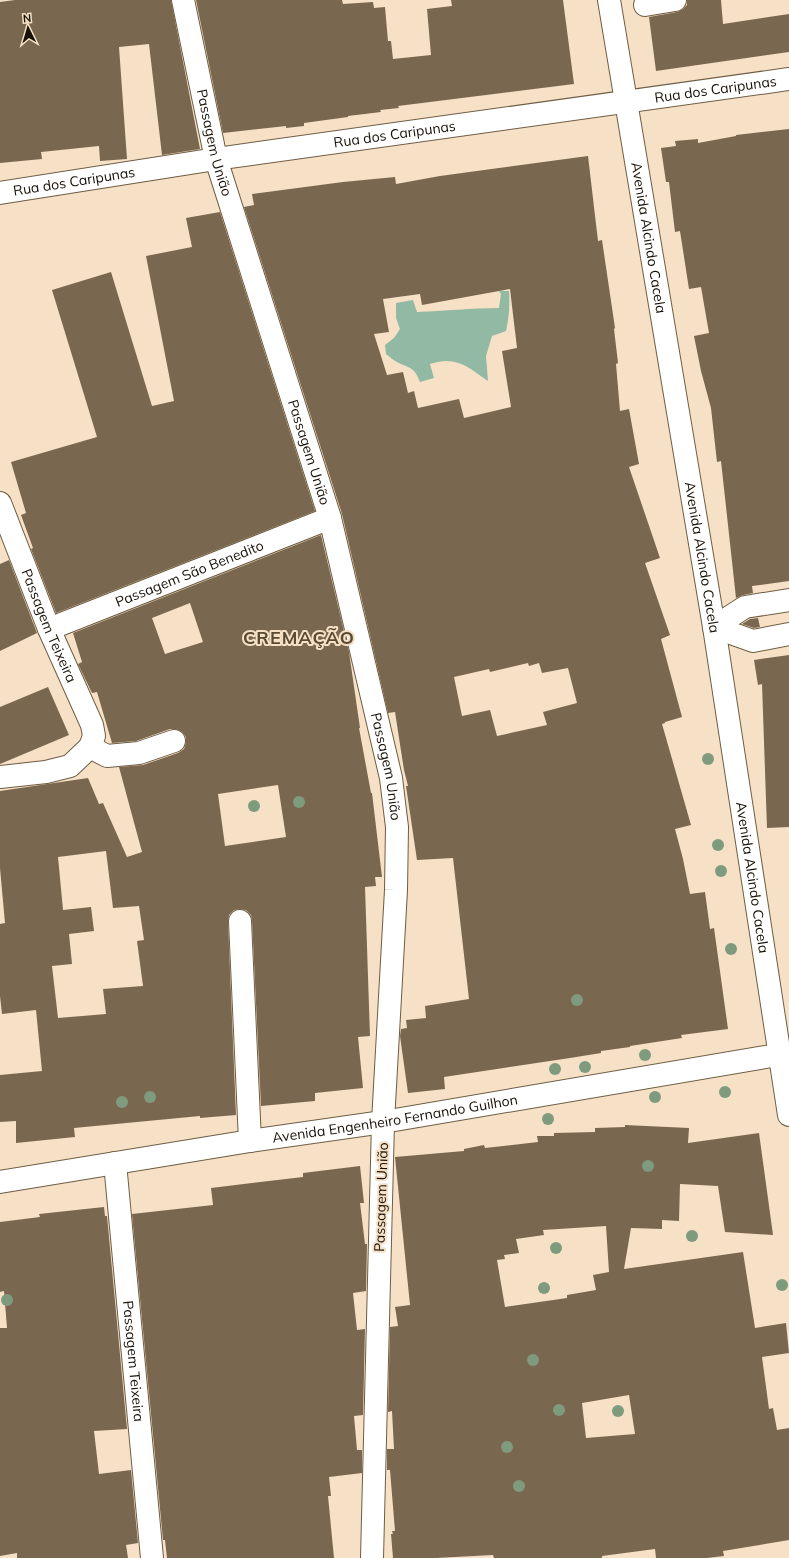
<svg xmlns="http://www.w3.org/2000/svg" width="789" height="1558" viewBox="0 0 789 1558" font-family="Mulish,sans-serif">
  <rect width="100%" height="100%" fill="#f6e1c6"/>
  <path fill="#91b9a3" d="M499 291H509C510 305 509 318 506 331L492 336 486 356 488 381C468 367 456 355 430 364L434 378 420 382C414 366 410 369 397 362 393 360 390 357 386 354L385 345 394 338 400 329 396 318V303L413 300 417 312C445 311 472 308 499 308L501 294Z"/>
  <g fill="#79674f" fill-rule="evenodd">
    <path d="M15 0H171L200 149 162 155 149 44 119 47 127 159 100 161 99 146 41 152 42 159 0 163V2Z"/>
    <path d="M196 0H342L343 4 373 2 374 8 385 7 388 41H391L393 59 431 55 427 9 452 6 451 0H563L574 84 398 106 399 108 380 110 381 112 348 116V117L304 123V126L286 128V126L223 133Z"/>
    <path d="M687 0H721L723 24 789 14V52L656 71 649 17 677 12 683 9 687 5Z"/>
    <path d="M789 129V581L752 586 753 593 743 595 736 598 721 461 717 462 711 408 701 371 694 336 709 333 701 287 689 289 680 231 675 232 669 182H666L661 148 676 146 675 141 698 139V143L736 136V135Z"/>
    <path d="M588 156 598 241 602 240 615 328 614 329 618 363 616 364 620 411 629 409 639 464 629 467 660 558 645 563 670 635 661 639 682 717 665 722V723L662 724 691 825 675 829 683 859 690 894 705 892 710 929 714 928 728 1029 681 1035 682 1038 630 1046V1047L601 1051V1053L570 1058 444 1077 445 1089 408 1093 400 1036 401 1029 407 1028 406 1020 426 1018 425 1006 469 999 453 858 417 860 406 786H408L404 770 395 712 388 713 342 514 244 207 254 205 252 194 343 182 395 177 396 184 440 176ZM510 289 517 348 502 351 511 407 464 418 459 399 418 408 414 391 408 393 403 372 387 375 374 334 389 332 383 299 420 294 422 305ZM528 663 529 666 539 663 542 673 568 668 577 703 543 712 547 725 497 736 490 710 462 716 454 677 489 669 490 672Z"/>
    <path d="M220 212 315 511 56 613 31 549 33 548 21 515 26 513 11 462 97 437 52 290 111 272 152 406 174 401 146 256 192 247 186 218Z"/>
    <path d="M321 535 349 652 360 728H359L371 793H372L382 877H375L376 886 365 887 370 1036 358 1037 363 1088 315 1093V1101L261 1106 252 920 251 915 246 910 239 909 234 910 229 915 228 922 236 1115 200 1118V1116L74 1128 75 1137 16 1143V1121L0 1122V1075L42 1071 36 1010 2 1014 0 996V924L5 923 0 868V791L88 778 99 804 103 803 127 857 142 852 119 767 143 765 178 753 184 749 186 743V737L182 732 176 729H170L136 741 112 743 97 692 92 693 78 664 82 662 73 633ZM190 603 203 642 165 654 152 618ZM278 785 286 837 225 846 218 794ZM106 851 113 908 139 906 144 940 137 941 143 986 103 989 106 1014 58 1018 52 966 72 964 69 934 94 931 91 907 63 910 58 857Z"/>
    <path d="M9 560 37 633 0 651V564Z"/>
    <path d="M758 618 760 627 754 628 742 624 750 619Z"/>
    <path d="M789 655V827L767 828 762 684 758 685 754 660Z"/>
    <path d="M48 687 69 735 0 764V707Z"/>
    <path d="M625 1125 689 1128 688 1143 759 1133 773 1235 725 1232 718 1186 680 1184 679 1221 662 1220V1229L631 1228 624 1269 743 1252 755 1328 786 1323 789 1353 762 1357 769 1409 773 1408 777 1430 789 1428V1540L723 1551 724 1556 707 1558H656L655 1549 602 1556V1558H494L493 1555 436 1558H393L391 1534H393L392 1531H395L390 1470H387V1449H394L392 1411 388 1412 390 1327 398 1326 395 1307 410 1305 395 1157 464 1151V1149L484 1145 485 1148 538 1142 537 1136H554V1133L595 1132V1128L625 1127ZM606 1226 609 1272 593 1275 596 1290 567 1295V1298L505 1307 497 1260 505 1259 504 1255 519 1253 516 1239 544 1235 543 1230ZM629 1395 635 1434 586 1438 582 1403Z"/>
    <path d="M360 1166 364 1203H360L365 1244H367L366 1291 353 1293 357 1330 365 1329 363 1415 354 1416 357 1450H362V1473L329 1477 331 1496H328L334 1558H167L165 1540H163L132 1214 213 1205 211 1188 303 1177V1173Z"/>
    <path d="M104 1207 105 1216H107L127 1429 94 1431 99 1474 131 1470 138 1543 126 1545 128 1558H17V1553L0 1556V1328H7L4 1291 0 1292V1222L40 1217 39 1214Z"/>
  </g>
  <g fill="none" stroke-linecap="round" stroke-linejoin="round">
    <defs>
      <g id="minor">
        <path id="s1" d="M183 0 216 159 330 518 391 778 397 827 396 890 383 1122 372 1558"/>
        <path d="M645 5 675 0"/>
        <path id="s2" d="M0 193 216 159 789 79"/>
        <path id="s3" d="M0 503 49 629 92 725 94 736 90 747"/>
        <path d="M714 627 745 607 789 600"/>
        <path d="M714 627 753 641 789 634"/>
        <path id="s4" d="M49 629 330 518"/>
        <path d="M0 777 46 772 70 766 90 747 107 756 139 753 174 741"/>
        <path d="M240 921 250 1141"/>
        <path id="s5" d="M115 1163 152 1558"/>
      </g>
      <g id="major">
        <path id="s6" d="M609 0 714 627 789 1115"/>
        <path id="s7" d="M0 1182 250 1141 383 1122 789 1053"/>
      </g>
    </defs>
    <use href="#minor" stroke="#6e5d44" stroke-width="24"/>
    <use href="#major" stroke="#6e5d44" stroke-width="24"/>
    <use href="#minor" stroke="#fff" stroke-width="22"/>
    <use href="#major" stroke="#fff" stroke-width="22"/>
  </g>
  <g fill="#7f9b7e">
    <circle cx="708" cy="759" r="6"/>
    <circle cx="299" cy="802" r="6"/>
    <circle cx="254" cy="806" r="6"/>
    <circle cx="718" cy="845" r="6"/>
    <circle cx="721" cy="871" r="6"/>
    <circle cx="731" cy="949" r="6"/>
    <circle cx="577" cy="1000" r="6"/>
    <circle cx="645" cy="1055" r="6"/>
    <circle cx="585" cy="1067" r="6"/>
    <circle cx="555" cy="1069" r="6"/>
    <circle cx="725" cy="1092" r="6"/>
    <circle cx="150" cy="1097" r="6"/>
    <circle cx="655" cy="1097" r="6"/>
    <circle cx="122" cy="1102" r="6"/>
    <circle cx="548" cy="1119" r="6"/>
    <circle cx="648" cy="1166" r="6"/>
    <circle cx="692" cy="1236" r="6"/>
    <circle cx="556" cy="1248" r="6"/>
    <circle cx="782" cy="1285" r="6"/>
    <circle cx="544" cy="1288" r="6"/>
    <circle cx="7" cy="1300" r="6"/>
    <circle cx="533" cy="1360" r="6"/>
    <circle cx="559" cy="1410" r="6"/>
    <circle cx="618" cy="1411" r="6"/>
    <circle cx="507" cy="1447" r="6"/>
    <circle cx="519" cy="1486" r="6"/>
  </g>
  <g text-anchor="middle" stroke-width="4" stroke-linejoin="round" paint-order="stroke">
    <g font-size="14" fill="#171107" stroke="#f6e1c6">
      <text dy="5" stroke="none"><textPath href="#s2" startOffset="723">Rua dos Caripunas</textPath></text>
      <text dy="5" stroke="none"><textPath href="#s2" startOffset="399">Rua dos Caripunas</textPath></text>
      <text dy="5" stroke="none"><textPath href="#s1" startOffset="146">Passagem União</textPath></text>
      <text dy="5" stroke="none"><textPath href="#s2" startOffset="75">Rua dos Caripunas</textPath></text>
      <text dy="5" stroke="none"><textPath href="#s6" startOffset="241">Avenida Alcindo Cacela</textPath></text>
      <text dy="5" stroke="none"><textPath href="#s1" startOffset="470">Passagem União</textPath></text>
      <text dy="5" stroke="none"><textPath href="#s6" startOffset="565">Avenida Alcindo Cacela</textPath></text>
      <text dy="5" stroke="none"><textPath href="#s4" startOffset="151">Passagem São Benedito</textPath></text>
      <text dy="5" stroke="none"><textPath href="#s3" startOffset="132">Passagem Teixeira</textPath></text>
      <text dy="5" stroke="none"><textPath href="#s1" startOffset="794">Passagem União</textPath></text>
      <text dy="5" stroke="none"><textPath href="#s6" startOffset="889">Avenida Alcindo Cacela</textPath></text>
      <text dy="5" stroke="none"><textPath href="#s7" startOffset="400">Avenida Engenheiro Fernando Guilhon</textPath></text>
      <text transform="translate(381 1197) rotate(-88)" y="5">Passagem União</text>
      <text dy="5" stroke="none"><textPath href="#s5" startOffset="199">Passagem Teixeira</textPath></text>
    </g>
    <g font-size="18" font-weight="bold" letter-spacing="1" fill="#5b4a33" stroke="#f6e1c6">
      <text x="299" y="644">CREMAÇÃO</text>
    </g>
  </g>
  <g transform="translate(28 28) rotate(355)" stroke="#f6e1c6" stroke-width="3" paint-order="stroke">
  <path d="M0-3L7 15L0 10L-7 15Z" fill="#171107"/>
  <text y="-6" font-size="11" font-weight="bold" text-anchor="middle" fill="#171107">N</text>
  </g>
</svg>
